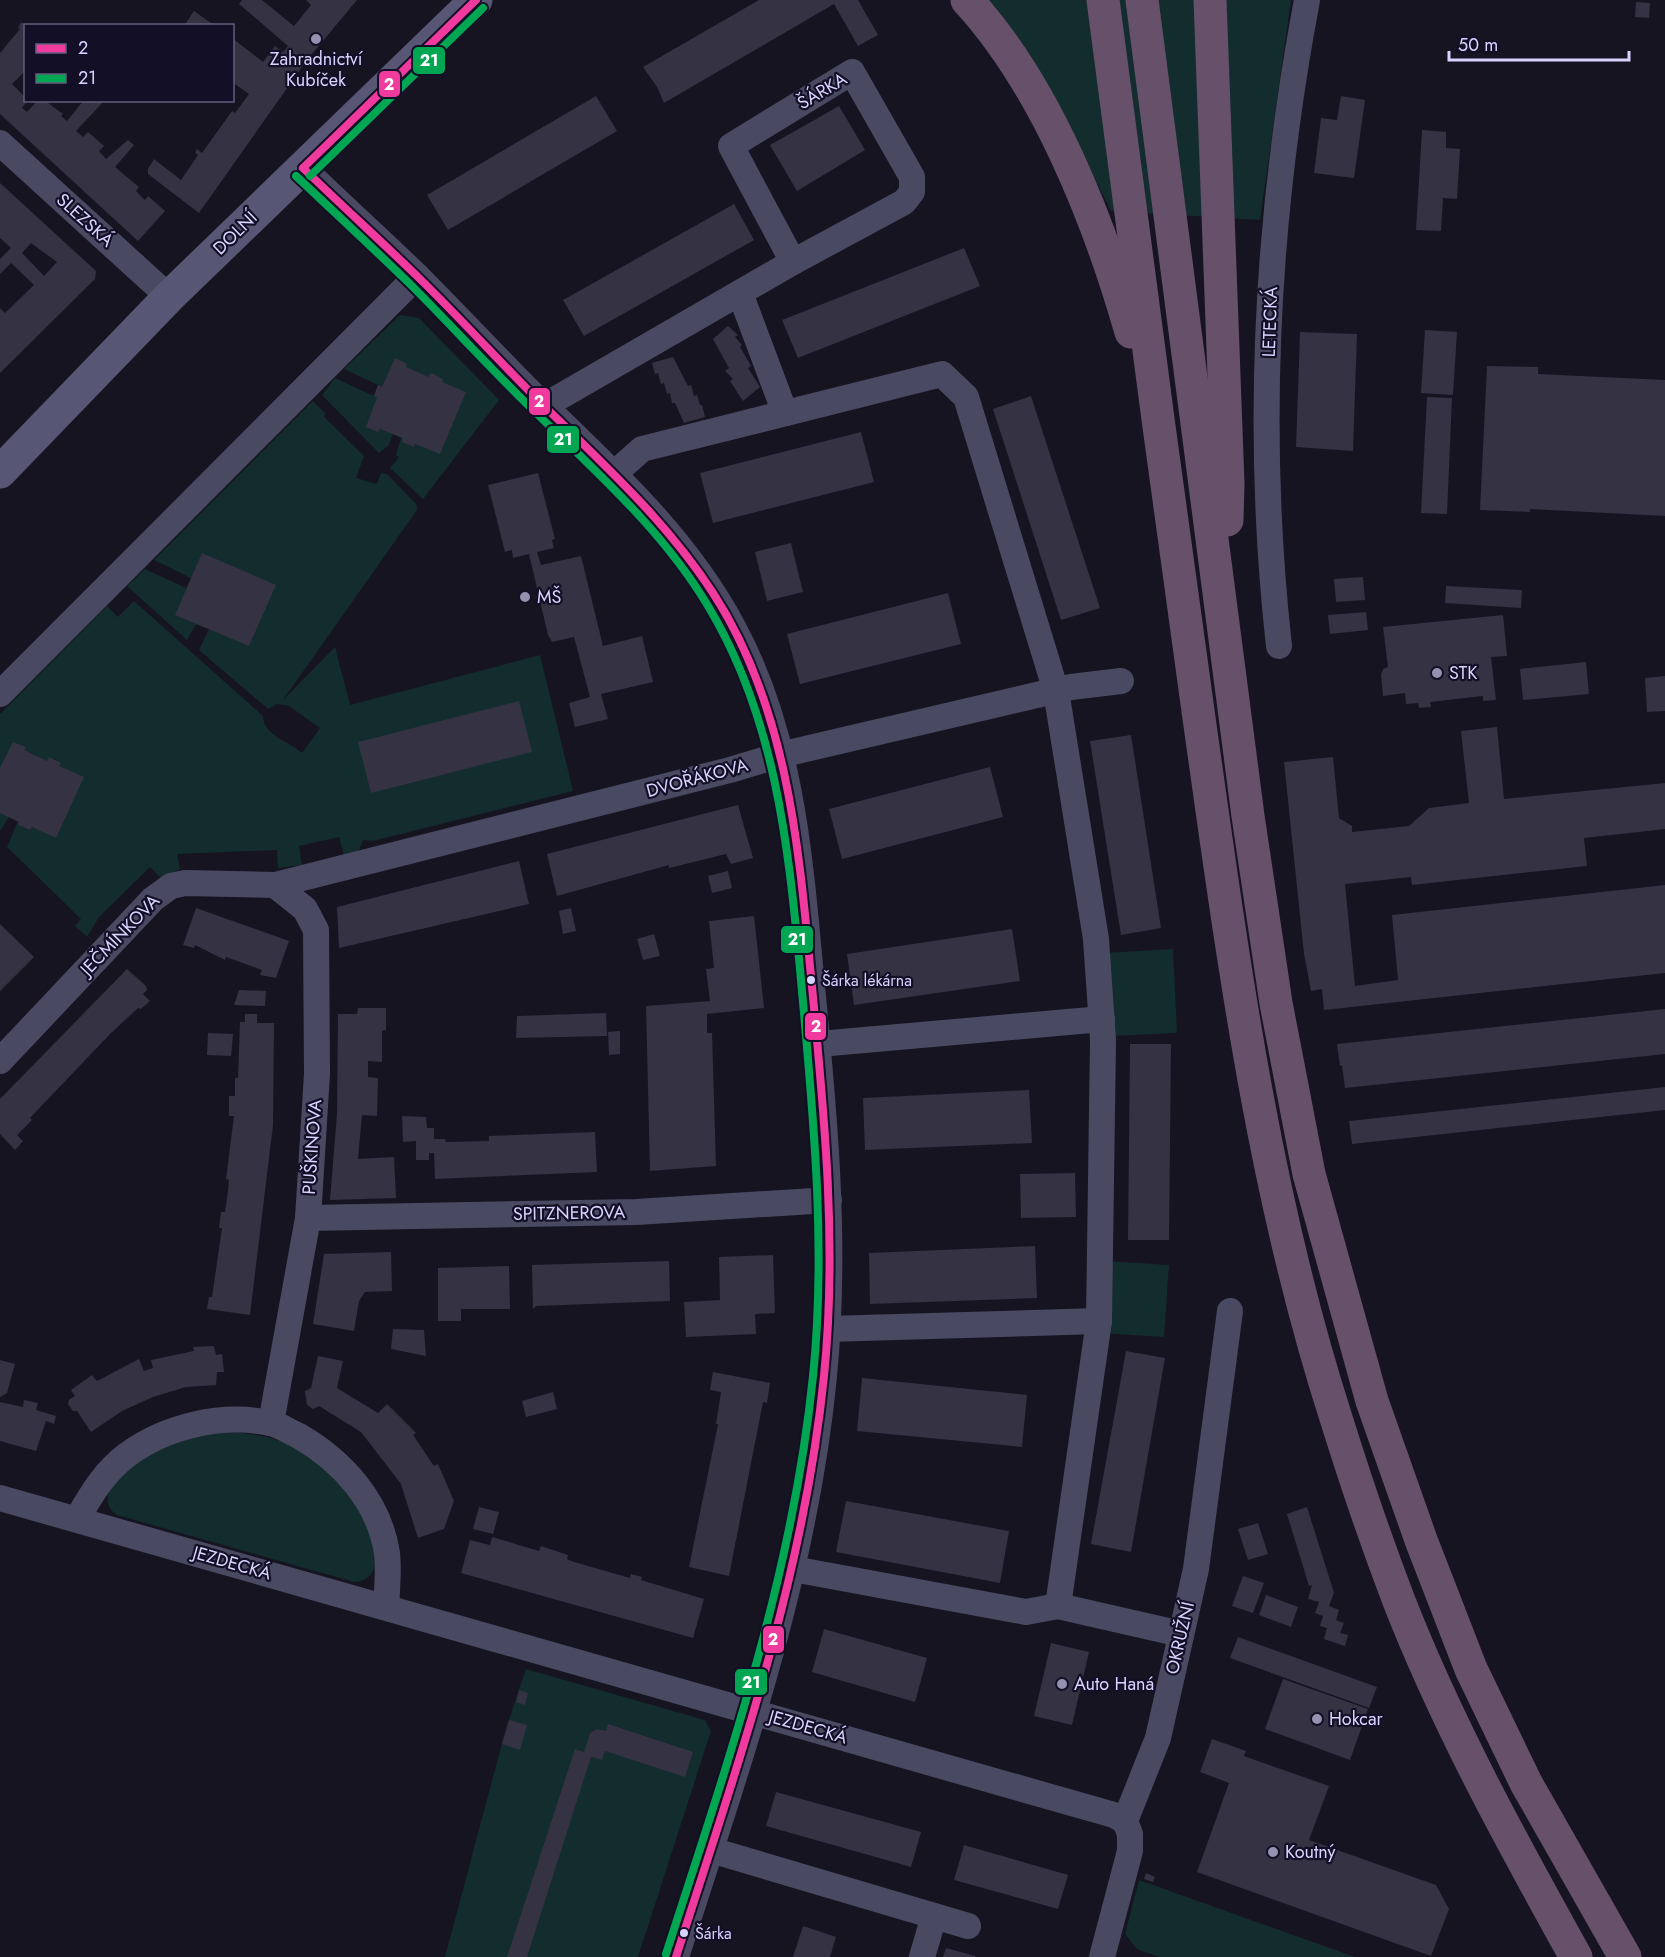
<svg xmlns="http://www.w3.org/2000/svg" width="1665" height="1957" viewBox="0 0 1665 1957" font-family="Jost,sans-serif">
  <rect width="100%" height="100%" fill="#161421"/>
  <g fill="#132c2d">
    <path d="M986 0H1291L1260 220 1111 211 1062 112Z"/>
    <path d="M400 315 419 318 499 400 423 499 390 468 399 457 396 455 401 438 393 434 388 446 379 453 322 395 335 378 374 396 378 385 344 369Z"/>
    <path d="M313 401 326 414 324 417 364 456 356 478 377 484 381 473 387 474 416 504 417 510 283 700 335 647 350 705 540 655 573 791 373 841 363 840 358 853 344 855 339 837 299 846 302 865 278 868 277 850 177 854 180 869 162 879 150 867 99 917 87 937 75 926 81 919 7 847 18 821 9 817 0 831V714L107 606 118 617 134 601 263 716C263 736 291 742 302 753L320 728 289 706 277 704 268 709 199 650 209 629 196 624 187 640 127 586 145 569 186 588 191 578 154 560Z"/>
    <path d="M1173 949 1177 1033 1109 1036 1105 953Z"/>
    <path d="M1106 1261 1169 1265 1164 1337 1102 1333Z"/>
    <path d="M232 1432C260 1434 287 1440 310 1456 326 1467 342 1482 352 1498 365 1518 396 1579 354 1582L117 1515C85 1493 144 1453 164 1445 185 1436 209 1433 232 1432Z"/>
    <path d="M526 1669 705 1720 711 1731 638 1957H445L505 1732Z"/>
    <path d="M1139 1880 1355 1957H1159L1137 1949 1125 1934Z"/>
  </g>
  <g fill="#343243" fill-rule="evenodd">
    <path d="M242 0H262L294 26 311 5 306 0H357L307 60 199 213 148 174V169L154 159 181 180 198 155 195 153 197 149 202 153 232 111 235 113 249 94 232 82V38L263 62 275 46 283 52 288 46 239 4Z"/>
    <path d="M759 0H858L878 35 858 46 834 4 664 103 657 87 643 67Z"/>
    <path d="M1636 2 1650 3 1649 18 1635 17Z"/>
    <path d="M194 11 215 26H184Z"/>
    <path d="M21 22 26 25V70L12 84 28 100 22 108 27 112 38 100H44L63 114 61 116 67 121 84 100H105L76 131 83 137 88 132 104 146 99 151 106 159 128 140 134 145 115 167 139 187 136 191 145 200 148 196 165 211 138 241 0 114V53L20 29 18 28Z"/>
    <path d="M596 96 617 131 448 230 427 195Z"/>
    <path d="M1341 96 1365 100 1354 178 1314 173 1321 118 1337 120Z"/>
    <path d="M839 106 865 150 797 191 770 145Z"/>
    <path d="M1422 130 1446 132V148L1460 149 1457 199 1443 198 1441 231 1416 230Z"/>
    <path d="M0 183 96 271 95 279 0 373V308L5 313 34 285 11 263 0 274V259L11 248 0 238ZM31 243 57 262 44 276 22 253Z"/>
    <path d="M734 204 754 240 584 336 563 300Z"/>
    <path d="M964 248 980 286 798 358 782 320Z"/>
    <path d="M728 326 738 335 735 337 742 345 740 347 751 366 748 368 760 387 743 401 730 381 733 379 725 371 729 368 713 339Z"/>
    <path d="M1425 330 1457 332 1453 395 1421 393Z"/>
    <path d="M1300 332 1357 334 1353 451 1296 447Z"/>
    <path d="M673 357 688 386 691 385 694 396 697 395 700 405H702L705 417 684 423 675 403H672L670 393 667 394 664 383 661 384 658 373 655 374 652 363Z"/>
    <path d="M395 358 407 364 406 367 429 377 431 373 443 379 442 382 466 392 440 454 415 444 414 447 402 442 403 438 380 429 378 432 366 427 377 397 374 396 378 385 382 387Z"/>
    <path d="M1487 366 1538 367V374L1665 380V516L1530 509V512L1480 510Z"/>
    <path d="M1031 396 1100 608 1061 620 993 409Z"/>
    <path d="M1427 397 1452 398 1447 514 1421 513Z"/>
    <path d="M861 432 874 482 713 523 700 473Z"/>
    <path d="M538 473 555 539 552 540 554 548 537 552 541 565 581 556 603 646 642 636 653 682 601 694 608 719 575 727 569 703 590 697 574 637 552 642 548 635 529 554 513 558 512 550 505 552 488 485Z"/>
    <path d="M791 543 803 592 767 601 755 552Z"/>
    <path d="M202 553 276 585 249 646 175 615Z"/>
    <path d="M1363 577 1365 600 1336 602 1334 579Z"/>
    <path d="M1446 586 1522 590 1521 608 1445 603Z"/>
    <path d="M948 593 961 644 800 684 787 634Z"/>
    <path d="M1366 612 1368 630 1330 634 1328 615Z"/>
    <path d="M1503 615 1507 656 1491 657 1496 700 1483 701V696L1430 702 1431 707 1419 708 1418 703 1406 704 1405 693 1383 696 1381 675 1383 669 1388 667 1383 627Z"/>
    <path d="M1586 662 1589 694 1523 700 1520 669Z"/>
    <path d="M1665 676V711L1647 712 1645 678Z"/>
    <path d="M519 701 532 752 371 793 358 742Z"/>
    <path d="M1497 727 1504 799 1665 783V829L1584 838 1587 866 1412 885 1411 877 1345 884 1355 986 1398 980 1392 915 1665 885V973L1324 1010 1322 989 1311 991 1304 954 1284 762 1333 757 1339 818 1352 826V832L1409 826 1429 808 1469 803 1461 731Z"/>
    <path d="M1131 735 1161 928 1121 935 1090 741Z"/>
    <path d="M13 742 26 747 24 750 47 761 49 757 61 763 59 766 84 777 56 838 32 827 30 830 18 825 19 822 0 813V768Z"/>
    <path d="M990 767 1003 817 842 859 829 809Z"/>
    <path d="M738 805 753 858 731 864 726 854 669 868V865L557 896 547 854Z"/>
    <path d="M519 861 529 904 339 948 337 907Z"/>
    <path d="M728 871 732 888 712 893 708 876Z"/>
    <path d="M196 908 289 941 276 978 260 975 262 970 226 957 225 960 195 945 194 948 183 945Z"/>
    <path d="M571 908 576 931 563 934 559 911Z"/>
    <path d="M754 916 764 1008 707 1014V1033H712L716 1166 650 1171 646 1006 710 1001 706 969 714 968 709 921Z"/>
    <path d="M0 924 34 957 0 991Z"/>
    <path d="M1012 929 1020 981 854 1005 847 954Z"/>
    <path d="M654 934 660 956 643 960 637 939Z"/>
    <path d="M127 969 146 986 147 990 143 994 150 1001 141 1009 138 1008 110 1034 30 1118 32 1120 17 1135 23 1141 15 1150 0 1134V1099Z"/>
    <path d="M239 990 266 991 265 1006 234 1005Z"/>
    <path d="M358 1008H386V1030L382 1031V1062L368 1061V1077L378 1078 377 1116 362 1115 358 1159 394 1157 396 1198 330 1200 337 1114 338 1014H357Z"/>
    <path d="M1665 1009V1054L1345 1088 1342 1065 1340 1066 1337 1044Z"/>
    <path d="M606 1013 607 1036 516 1038 517 1016Z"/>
    <path d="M245 1014H257V1023H274L273 1125 250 1315 207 1309 209 1297H212L222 1228H219L221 1212H225L228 1191 229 1180 226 1179 234 1116H229V1096H235V1078H238L240 1022H245Z"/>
    <path d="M620 1031V1054L609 1055 608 1032Z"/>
    <path d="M208 1033 233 1034 231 1056 207 1055Z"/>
    <path d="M1130 1044H1171L1169 1240H1128Z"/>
    <path d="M1665 1087V1110L1352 1144 1349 1121Z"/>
    <path d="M1029 1090 1032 1143 865 1150 863 1098Z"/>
    <path d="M402 1116 426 1117 427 1128H434V1139H445L446 1142 489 1141V1136L595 1132 597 1172 435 1179 434 1153H429V1160H416V1141L403 1142Z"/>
    <path d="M1075 1173 1076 1217 1021 1218 1020 1174Z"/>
    <path d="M1035 1246 1037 1298 870 1304 869 1253Z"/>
    <path d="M391 1252 392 1291 365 1292 359 1301 354 1331 313 1324 324 1254Z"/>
    <path d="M773 1255 775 1313 755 1314 756 1334 686 1337 684 1302 720 1300 719 1257Z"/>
    <path d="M669 1261 670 1301 536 1306 533 1309 532 1265Z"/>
    <path d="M509 1266 510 1309H461V1321H438V1268Z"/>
    <path d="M393 1329 424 1330 426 1356 391 1349Z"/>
    <path d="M214 1346 216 1355 222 1354 224 1372H217L216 1385 186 1387 153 1397 122 1411 91 1432 77 1411H73L68 1404 69 1400 75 1396 71 1390 92 1375 97 1381 139 1359 144 1371 153 1368 151 1360 194 1351 193 1347Z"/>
    <path d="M1126 1351 1165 1358 1131 1552 1091 1544Z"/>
    <path d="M318 1356 343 1361 337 1388 378 1413 387 1404 416 1433 413 1435 434 1466 438 1464 454 1501 444 1529 418 1538 401 1484 361 1432 319 1406 313 1409 307 1405 305 1391 311 1388Z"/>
    <path d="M0 1360 15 1364 7 1393 0 1397Z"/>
    <path d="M713 1372 770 1383 767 1403 763 1402 729 1576 689 1567 718 1424H716L721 1392 710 1390Z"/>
    <path d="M862 1378 1027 1395 1022 1447 857 1431Z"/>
    <path d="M553 1392 557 1409 526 1417 522 1401Z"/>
    <path d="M24 1400 38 1403 36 1410 56 1416 54 1424 46 1421 36 1451 0 1441V1402L23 1407Z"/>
    <path d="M846 1501 1009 1531 1000 1583 836 1552Z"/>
    <path d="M479 1507 499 1512 493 1534 473 1529Z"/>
    <path d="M1307 1507 1334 1593 1329 1606 1339 1610 1336 1620 1344 1623 1340 1633 1348 1635 1345 1646 1324 1639 1327 1628 1320 1626 1323 1616 1315 1613 1319 1602 1308 1599 1312 1585 1309 1586 1287 1514Z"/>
    <path d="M1258 1523 1268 1554 1248 1560 1238 1529Z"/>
    <path d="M492 1537 539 1551 541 1546 568 1555 567 1559 574 1562 630 1578 631 1574 642 1577 641 1580 704 1599 693 1638 461 1573 470 1540 490 1545Z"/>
    <path d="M1243 1576 1264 1583 1253 1613 1232 1606Z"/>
    <path d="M1266 1595 1298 1607 1291 1627 1259 1615Z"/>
    <path d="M824 1629 927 1658 915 1702 812 1672Z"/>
    <path d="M1238 1637 1377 1687 1369 1708 1230 1658Z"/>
    <path d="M1051 1643 1089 1652 1072 1725 1034 1716Z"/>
    <path d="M1283 1679 1368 1709 1350 1760 1265 1729Z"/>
    <path d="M519 1690 528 1693 525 1705 516 1702Z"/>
    <path d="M509 1720 527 1725 520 1750 502 1744Z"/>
    <path d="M608 1724 693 1752 685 1777 605 1751 602 1760 591 1757 527 1957H507L575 1749 584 1752 590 1733 597 1729 606 1731Z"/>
    <path d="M1212 1739 1246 1751 1244 1756 1329 1786 1309 1840 1436 1885 1449 1909 1431 1956 1197 1872 1229 1783 1200 1772Z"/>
    <path d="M776 1792 921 1832 911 1867 766 1826Z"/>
    <path d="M964 1845 1068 1875 1058 1909 954 1880Z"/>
    <path d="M1146 1873 1155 1877 1153 1882 1144 1879Z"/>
    <path d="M803 1926 836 1937 830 1957H793Z"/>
    <path d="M946 1948 975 1956V1957H943Z"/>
  </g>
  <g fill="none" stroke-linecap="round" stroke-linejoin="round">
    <g stroke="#4a4962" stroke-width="26">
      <path d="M852 72 912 177V192L904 202 793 262 731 146Z"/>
      <path d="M0 143 169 297"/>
      <path d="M303 168C341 205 381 241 419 278 459 318 498 360 538 400 610 470 685 537 733 627 791 734 800 857 811 976 824 1109 837 1242 824 1376 805 1577 737 1766 676 1957"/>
      <path d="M740 293 785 413"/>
      <path d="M544 406 793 262"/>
      <path d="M615 473 642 449 942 374 966 397 1056 691 1096 939 1103 1040 1099 1321 1058 1606"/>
      <path d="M1279 646C1255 431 1267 212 1307 0"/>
      <path d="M0 694 417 276"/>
      <path d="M819 1044 1102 1019"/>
      <path d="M0 1061 153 899 171 886 185 883 275 885 730 770 780 755 1071 687 1121 681"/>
      <path d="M308 1218 636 1212 829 1200"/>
      <path d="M827 1329 1099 1321"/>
      <path d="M271 1423 308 1218 317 1074 316 930 305 909 275 885"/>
      <path d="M0 1498 1114 1815 1125 1821"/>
      <path d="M77 1519C91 1495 104 1472 127 1455 166 1426 222 1413 270 1423 280 1425 290 1432 299 1436 342 1461 379 1501 387 1553 389 1570 387 1590 386 1607"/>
      <path d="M793 1569 1026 1612 1058 1606 1181 1634"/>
      <path d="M711 1850 968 1926"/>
      <path d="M922 1957 934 1916"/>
      <path d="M1102 1957 1130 1851V1834L1125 1821 1158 1738 1196 1569 1230 1311"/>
    </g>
    <path stroke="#575674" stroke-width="33" d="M0 472 169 297 476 0"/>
    <g stroke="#67516a" stroke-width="33">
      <path d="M967 0C1046 86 1099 220 1131 332"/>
      <path d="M1103 0C1133 239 1166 479 1199 718 1232 952 1263 1192 1336 1418 1355 1479 1376 1541 1399 1601 1447 1724 1512 1842 1576 1957"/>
      <path d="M1142 0 1248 816 1276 1003 1309 1174 1372 1401 1421 1540 1471 1669 1526 1783 1625 1957"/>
      <path d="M1210 0 1228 483 1227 520"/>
    </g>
    <defs>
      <g id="bus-1">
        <path d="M303 168C341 205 381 241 419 278 460 318 498 360 538 400 600 461 665 519 713 593 785 704 798 837 810 966 823 1102 838 1239 824 1376 804 1576 737 1767 676 1957"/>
        <path d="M303 168 476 0"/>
      </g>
      <g id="bus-2">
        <path d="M296 176C334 212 373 248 411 285 451 325 489 367 529 406 593 469 662 529 708 606 775 717 788 843 800 969 812 1104 827 1241 813 1376 793 1575 727 1765 666 1954"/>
        <path d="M310 176 483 8"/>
      </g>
    </defs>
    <use href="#bus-1" stroke="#130f26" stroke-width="12"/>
    <use href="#bus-2" stroke="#130f26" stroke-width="12"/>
    <use href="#bus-1" stroke="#f13a9d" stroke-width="8"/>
    <use href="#bus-2" stroke="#00a651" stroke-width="8"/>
  </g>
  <g fill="#9591b1" stroke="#130f26" stroke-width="2">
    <circle cx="316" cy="39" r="6"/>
    <circle cx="525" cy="597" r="6"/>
    <circle cx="1437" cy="673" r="6"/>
    <circle cx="1062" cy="1684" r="6"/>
    <circle cx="1317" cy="1719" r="6"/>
    <circle cx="1273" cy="1852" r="6"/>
  </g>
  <g fill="#d9d4ff" stroke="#130f26" stroke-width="2">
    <circle cx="811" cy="980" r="5"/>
    <circle cx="684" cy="1933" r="5"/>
  </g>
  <g text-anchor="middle" stroke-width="4.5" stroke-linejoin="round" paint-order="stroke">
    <g font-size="16" fill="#d9d4ff" stroke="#130f26" text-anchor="start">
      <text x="822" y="986">Šárka lékárna</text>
      <text x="695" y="1939">Šárka</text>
    </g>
    <g font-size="18" fill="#d9d4ff" stroke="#130f26" text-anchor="start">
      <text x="316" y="65" text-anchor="middle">Zahradnictví<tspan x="316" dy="21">Kubíček</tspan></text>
      <text x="537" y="603">MŠ</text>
      <text x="1449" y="679">STK</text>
      <text x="1074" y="1690">Auto Haná</text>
      <text x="1329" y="1725">Hokcar</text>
      <text x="1285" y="1858">Koutný</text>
    </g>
    <g font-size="18" fill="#d9d4ff" stroke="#130f26">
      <text transform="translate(822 91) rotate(-31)" y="6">ŠÁRKA</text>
      <text transform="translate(85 220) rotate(42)" y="6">SLEZSKÁ</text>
      <text transform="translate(235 233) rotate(-44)" y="6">DOLNÍ</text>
      <text transform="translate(1270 322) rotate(-88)" y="6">LETECKÁ</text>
      <text transform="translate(697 778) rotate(-15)" y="6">DVOŘÁKOVA</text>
      <text transform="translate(120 935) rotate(-46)" y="6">JEČMÍNKOVA</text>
      <text transform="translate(312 1147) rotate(-86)" y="6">PUŠKINOVA</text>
      <text transform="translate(569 1213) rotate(-1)" y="6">SPITZNEROVA</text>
      <text transform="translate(232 1563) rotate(16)" y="6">JEZDECKÁ</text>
      <text transform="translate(1180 1638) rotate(-77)" y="6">OKRUŽNÍ</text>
      <text transform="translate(808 1727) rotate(16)" y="6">JEZDECKÁ</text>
    </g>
  </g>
  <g stroke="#130f26" stroke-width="2">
    <rect x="412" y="46" width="34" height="29" rx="6" fill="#00a651"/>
    <rect x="378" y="70" width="23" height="28" rx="6" fill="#f13a9d"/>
    <rect x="528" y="387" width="23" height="29" rx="6" fill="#f13a9d"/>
    <rect x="546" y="425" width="34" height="29" rx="6" fill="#00a651"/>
    <rect x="780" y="925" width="34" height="29" rx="6" fill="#00a651"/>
    <rect x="804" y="1012" width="23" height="29" rx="6" fill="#f13a9d"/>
    <rect x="762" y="1625" width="23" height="29" rx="6" fill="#f13a9d"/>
    <rect x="734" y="1668" width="34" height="28" rx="6" fill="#00a651"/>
  </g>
  <g font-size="16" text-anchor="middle" font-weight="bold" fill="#fff">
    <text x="429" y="66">21</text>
    <text x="389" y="90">2</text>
    <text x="539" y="407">2</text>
    <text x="563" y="445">21</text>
    <text x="797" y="945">21</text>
    <text x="816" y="1032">2</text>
    <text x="773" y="1645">2</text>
    <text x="751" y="1688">21</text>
  </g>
  <rect x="24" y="24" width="210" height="78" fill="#130f26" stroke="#625e7d" stroke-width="1.5"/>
  <rect x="36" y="44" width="30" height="9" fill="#f13a9d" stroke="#625e7d" stroke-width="1.5"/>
  <text x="78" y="54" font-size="18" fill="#d9d4ff">2</text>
  <rect x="36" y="74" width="30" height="9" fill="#00a651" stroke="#625e7d" stroke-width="1.5"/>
  <text x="78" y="84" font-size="18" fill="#d9d4ff">21</text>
  <path d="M1449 51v9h180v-9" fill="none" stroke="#d9d4ff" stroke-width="3"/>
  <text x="1458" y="51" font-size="18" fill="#d9d4ff" stroke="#130f26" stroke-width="4.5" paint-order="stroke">50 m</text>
</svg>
